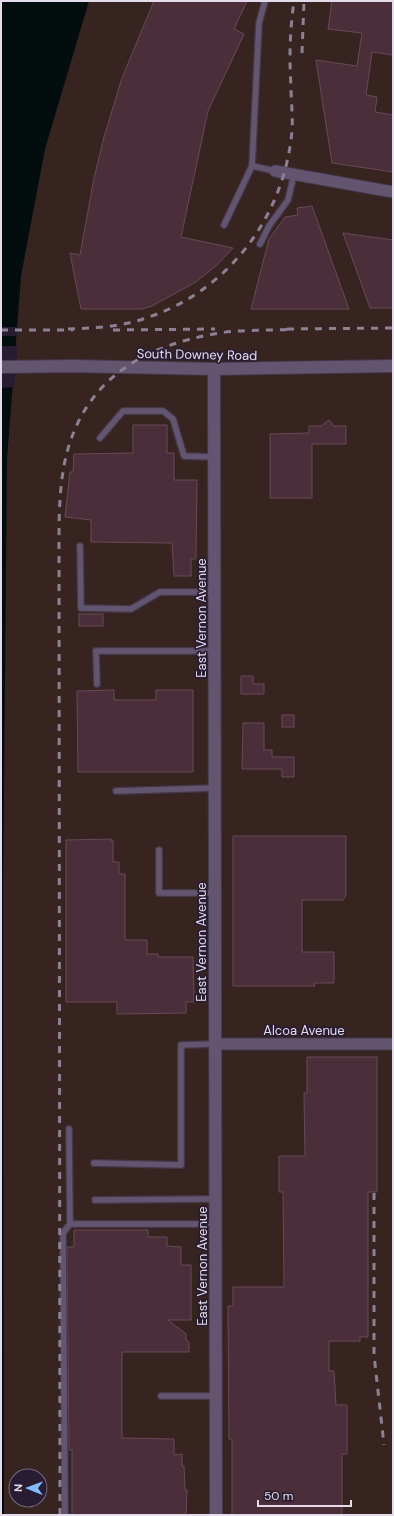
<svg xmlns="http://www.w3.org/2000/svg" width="394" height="1516" viewBox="0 0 394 1516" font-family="'DM Sans',sans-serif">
  <rect width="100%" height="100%" fill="#281c32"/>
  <path fill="#372421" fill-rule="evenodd" d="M1 1H393V1515H1ZM16 1476H40V1500H16Z"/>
  <path fill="#030d0e" d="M1 1H89L45 149 21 276 7 459 3 903 4 1515H1Z"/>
  <g fill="#281c32">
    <path d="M1 327H19L18 336H1Z"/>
    <path d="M1 346H18L14 387 1 388Z"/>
  </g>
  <g fill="#4a2e3a" stroke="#684a56">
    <path d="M154 1H247L234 29 244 34 208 111 181 237 233 248 218 264 196 282 152 306 142 309H81L70 253 80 255 94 178 104 137 122 78Z"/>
    <path d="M332 1H393V55L372 52 366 95 377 97 375 112 393 115V172L332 163 316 60 357 66 362 33 328 29Z"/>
    <path d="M312 206 349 309H251L269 239 285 217 298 215 297 208Z"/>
    <path d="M343 233 393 240V308H370Z"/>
    <path d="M329 420 334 426H346V444H312V498H270V434L309 433V426H321Z"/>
    <path d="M133 425H167V453H174V480H197L196 559H191V576H174L172 543 91 542V520L65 517 70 472H73L74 454 133 453Z"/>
    <rect x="79" y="614" width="24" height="12"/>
    <path d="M241 676H253V684H264V694H241Z"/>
    <path d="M114 690V700H156V690H193V772H78L77 691Z"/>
    <rect x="282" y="715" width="12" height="12"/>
    <path d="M243 723H264V750H272V757H294V777H282V769H242Z"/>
    <path d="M233 836H346V896L343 900H302V952H334V983H314L315 986H233Z"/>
    <path d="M111 839V841H113V862H119V874H125V940H147V954H158V957H193L194 1002H186V1013L117 1014V1002H66V840Z"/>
    <path d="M307 1057H377V1192H368V1337H360V1341H329V1371H334L336 1405H347V1454H342V1515H232V1439H229L228 1306H233V1287H284L283 1192H279V1156H305L304 1093H307Z"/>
    <path d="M74 1230H148V1237H167V1246L181 1247V1265H191V1320H168L186 1334V1340L189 1342V1352H122V1438L174 1439V1455L182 1454V1466H184L185 1490H187L186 1515H72V1450H69L67 1247H74Z"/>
  </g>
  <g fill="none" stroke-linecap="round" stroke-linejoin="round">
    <defs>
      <g id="lane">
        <path d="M265 1 259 23 252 166 275 171"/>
        <path d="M224 225 252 166"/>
        <path d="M260 244 269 226 288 200 294 174"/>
        <path d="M100 438 123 411H163L173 419 184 456 214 457"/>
        <path d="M80 546 81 608 131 609 160 592H214"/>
        <path d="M97 684 96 651H214"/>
        <path d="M116 791 215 788"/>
        <path d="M159 850V893H215"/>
        <path d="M69 1129 70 1224H215"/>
        <path d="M94 1163 181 1165V1045L215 1044"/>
        <path d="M95 1200 215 1199"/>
        <path d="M161 1396H216"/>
        <path d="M65 1515 63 1233 70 1224"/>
      </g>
      <g id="street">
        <path d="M275 171 393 192"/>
        <path d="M215 1044H393"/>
      </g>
      <g id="secondary">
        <path d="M1 367 72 366 214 369 393 366"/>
        <path d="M214 369 216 1515"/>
      </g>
    </defs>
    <use href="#lane" stroke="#44394b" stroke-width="8"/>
    <use href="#street" stroke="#44394b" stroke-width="13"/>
    <use href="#secondary" stroke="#44394b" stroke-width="14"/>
    <use href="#lane" stroke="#63556f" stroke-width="5.5"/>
    <use href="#street" stroke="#63556f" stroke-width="11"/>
    <use href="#secondary" stroke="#63556f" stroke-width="12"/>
    <g stroke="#8b8193" stroke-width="3" stroke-dasharray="7 7" stroke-linecap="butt">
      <path d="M302 53 304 1"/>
      <path d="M68 329C93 328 119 327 143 319 227 293 284 218 292 131 293 116 291 101 291 86 289 58 290 29 294 1"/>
      <path d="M287 329 393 328"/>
      <path d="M1 330H73"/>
      <path d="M113 330 215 329"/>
      <path d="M374 1193V1355L384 1445"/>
      <path d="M60 1515 59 547C59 510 59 469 73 434 97 372 152 345 214 334 239 329 267 331 293 329"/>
    </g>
  </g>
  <g text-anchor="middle" stroke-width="3.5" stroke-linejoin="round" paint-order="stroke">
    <g font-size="13" fill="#e4dceb" stroke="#281c32">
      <text transform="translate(197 354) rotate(1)" y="5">South Downey Road</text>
      <text transform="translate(201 618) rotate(-90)" y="5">East Vernon Avenue</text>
      <text transform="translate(201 942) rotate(-90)" y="5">East Vernon Avenue</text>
      <text x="304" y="1035">Alcoa Avenue</text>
      <text transform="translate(202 1266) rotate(-90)" y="5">East Vernon Avenue</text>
    </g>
  </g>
  <rect width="394" height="1516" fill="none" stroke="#e4dceb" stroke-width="4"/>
  <g transform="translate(28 1488) rotate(271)"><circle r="19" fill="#281c32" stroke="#73697c"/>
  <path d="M0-3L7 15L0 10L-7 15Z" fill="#84bcfb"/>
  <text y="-6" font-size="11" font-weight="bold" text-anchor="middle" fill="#e4dceb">N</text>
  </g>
  <path d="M258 1500v6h93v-6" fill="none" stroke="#e4dceb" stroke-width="2"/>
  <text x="264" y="1500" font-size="12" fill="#e4dceb" stroke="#281c32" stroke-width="3" paint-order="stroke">50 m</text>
</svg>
